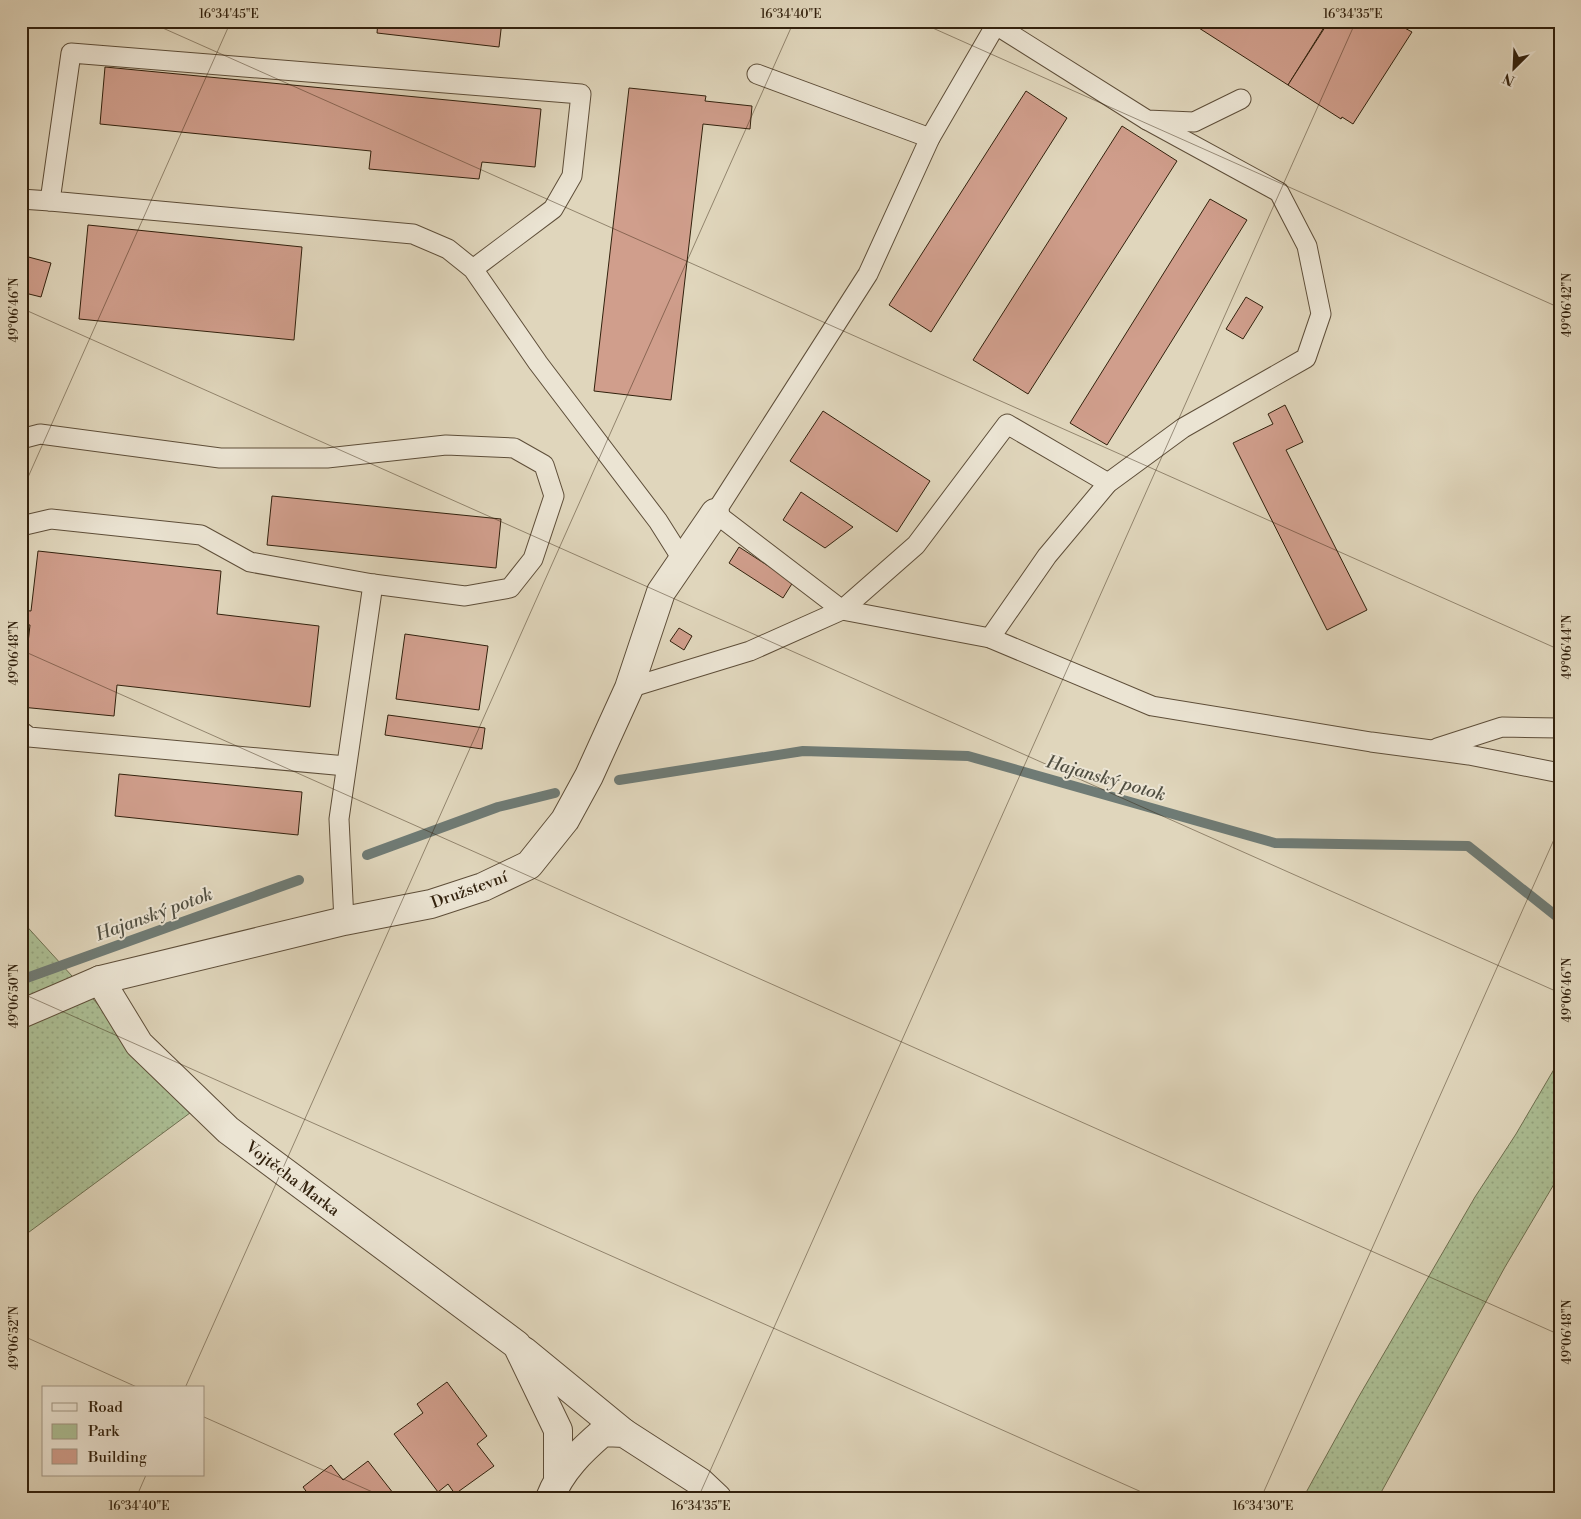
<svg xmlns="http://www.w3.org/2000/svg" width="1581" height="1519" viewBox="0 0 1581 1519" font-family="'Libre Bodoni',serif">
  <defs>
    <pattern id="green-dots" width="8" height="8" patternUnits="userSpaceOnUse" patternTransform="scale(1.25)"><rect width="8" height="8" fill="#acbf95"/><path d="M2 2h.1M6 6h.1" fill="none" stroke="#94a47f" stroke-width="1.8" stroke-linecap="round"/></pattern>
  </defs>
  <rect width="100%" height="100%" fill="#e0d6bc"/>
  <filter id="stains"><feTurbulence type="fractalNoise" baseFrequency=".004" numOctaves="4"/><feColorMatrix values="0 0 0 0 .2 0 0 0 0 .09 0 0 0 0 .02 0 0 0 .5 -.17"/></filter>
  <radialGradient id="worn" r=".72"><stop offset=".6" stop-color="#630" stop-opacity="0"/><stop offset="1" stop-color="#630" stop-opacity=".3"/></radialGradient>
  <g fill="url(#green-dots)" stroke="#6f7051">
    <path d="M21 920 194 1110 21 1238Z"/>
    <path d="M1560 1059V1174L1505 1267 1378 1498H1303L1358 1398 1475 1197 1516 1134Z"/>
  </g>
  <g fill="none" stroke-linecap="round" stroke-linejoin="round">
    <g stroke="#6f7b75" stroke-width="10">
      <path d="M619 780 803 751 968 756 1275 843 1468 846 1560 919"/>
      <path d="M367 855 498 807 555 793"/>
      <path d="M21 980 299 880"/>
    </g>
  </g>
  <g fill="#d09e8c" stroke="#32210d">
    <path d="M378 21H502L499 47 377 33Z"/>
    <path d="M1188 21H1311L1323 29 1288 85Z"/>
    <path d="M1329 21H1404L1401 26 1412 32 1353 124 1342 117 1341 119 1288 85Z"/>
    <path d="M105 67 541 109 535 167 482 162 479 179 369 169 371 151 100 124Z"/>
    <path d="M629 88 706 96 705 101 752 106 750 129 703 124 671 400 594 391Z"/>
    <path d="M1026 91 1067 118 931 332 889 305Z"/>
    <path d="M1122 126 1177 161 1028 394 973 360Z"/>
    <path d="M1210 199 1247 220 1107 445 1070 423Z"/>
    <path d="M88 225 302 247 294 340 79 319Z"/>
    <path d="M21 255 51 263 41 297 21 292Z"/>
    <path d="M1246 297 1263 307 1243 339 1226 329Z"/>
    <path d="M1285 405 1303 442 1286 450 1367 610 1327 630 1233 443 1273 424 1268 414Z"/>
    <path d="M823 411 930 481 897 532 790 461Z"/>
    <path d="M801 492 853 527 825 548 783 520Z"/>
    <path d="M272 496 501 519 496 568 267 545Z"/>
    <path d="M739 547 793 582 783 598 729 563Z"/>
    <path d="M38 551 221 571 217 614 319 626 310 707 117 685 114 716 21 707 30 625 21 624V610L31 611Z"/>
    <path d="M679 628 692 636 684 650 670 641Z"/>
    <path d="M405 634 488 646 479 710 396 699Z"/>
    <path d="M388 715 485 728 482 749 385 735Z"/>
    <path d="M119 774 302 792 298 835 115 816Z"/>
    <path d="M447 1382 487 1436 477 1444 494 1466 455 1494 448 1484 438 1492 394 1434 423 1413 417 1404Z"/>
    <path d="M368 1461 397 1498H311L303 1487 331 1465 343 1480Z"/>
  </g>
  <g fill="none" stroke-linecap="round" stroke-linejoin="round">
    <defs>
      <g id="service">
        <path d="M998 21 930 138 868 274 715 513 842 610 990 638 1152 706 1371 742 1469 755 1560 773"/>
        <path d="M996 25 1147 120 1194 122 1241 99"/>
        <path d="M757 74 930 138"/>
        <path d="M21 199 50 201"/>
        <path d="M473 269 553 209 572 176 581 94 71 53 50 201 413 234 448 249 473 269 538 363 658 521 682 559"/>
        <path d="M21 439 40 434 220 458H327L446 445 514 448 544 465 554 496 533 559 510 588 465 596 373 584 250 562 201 535 51 519 21 526"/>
        <path d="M990 638 1047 556 1108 483 1183 428 1306 358 1321 314 1307 246 1279 192 1147 120"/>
        <path d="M629 688 750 651 842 610 916 545 1007 424 1108 483"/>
        <path d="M21 731 29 737 346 766"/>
        <path d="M1437 748 1502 727 1560 728"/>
        <path d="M344 921 339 819 373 584"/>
      </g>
      <g id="minor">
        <path d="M100 980 139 1044 228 1130 517 1345 558 1430V1477"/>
        <path d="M21 1014 100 980 344 921 431 904 483 887 529 865 565 820 589 776 629 688 661 592 715 513"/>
        <path d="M524 1351 624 1433"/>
        <path d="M550 1498C561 1470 581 1451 603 1432L624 1433 700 1482 717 1498"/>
      </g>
    </defs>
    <use href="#service" stroke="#5e4e39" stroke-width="21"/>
    <use href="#minor" stroke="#5e4e39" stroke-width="30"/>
    <use href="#service" stroke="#ebe4d3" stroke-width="19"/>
    <use href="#minor" stroke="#ebe4d3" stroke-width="28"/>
  </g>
  <path fill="none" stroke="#32210d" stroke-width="1" stroke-opacity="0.45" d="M147 21 1560 650M917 21 1560 308M21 308 1560 993M21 493 231 21M21 650 1560 1335M21 993 1155 1498M21 1335 139 1388M185 1388 794 21M204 1417 386 1498M136 1498 146 1475M698 1498 1356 21M1261 1498 1560 826"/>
  <g text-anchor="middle" stroke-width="4" stroke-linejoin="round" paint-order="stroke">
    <g font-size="16" fill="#32210d" stroke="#ebe4d3">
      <text transform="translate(469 889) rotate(-20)" y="6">Družstevní</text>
      <text transform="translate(293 1178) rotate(37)" y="6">Vojtěcha Marka</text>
    </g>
    <g font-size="18" font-style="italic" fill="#504e41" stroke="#ebe4d3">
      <text transform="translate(1106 778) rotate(16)" y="6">Hajanský potok</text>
      <text transform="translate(154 914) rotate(-20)" y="6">Hajanský potok</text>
    </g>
  </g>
  <rect width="1581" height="1519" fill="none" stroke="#e0d6bc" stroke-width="55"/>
  <rect x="42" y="1386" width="162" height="90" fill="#ebe4d3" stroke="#a19684"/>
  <rect x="52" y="1403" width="25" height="8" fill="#ebe4d3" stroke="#a19684"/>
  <text x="88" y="1412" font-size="15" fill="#32210d">Road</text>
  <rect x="52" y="1424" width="25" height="15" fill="#acbf95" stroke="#a19684"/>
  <text x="88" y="1436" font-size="15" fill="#32210d">Park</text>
  <rect x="52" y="1449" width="25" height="15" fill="#d09e8c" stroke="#a19684"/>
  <text x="88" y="1462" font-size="15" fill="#32210d">Building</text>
  <g transform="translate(1514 68) rotate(204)" stroke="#ebe4d3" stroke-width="4" paint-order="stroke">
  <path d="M0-4L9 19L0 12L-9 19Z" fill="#32210d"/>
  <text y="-8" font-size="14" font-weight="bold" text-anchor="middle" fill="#32210d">N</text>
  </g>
  <rect x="28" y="28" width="1526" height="1464" fill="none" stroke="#32210d" stroke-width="2"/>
  <g font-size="12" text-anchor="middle" fill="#32210d">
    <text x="229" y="18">16°34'45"E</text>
    <text x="791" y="18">16°34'40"E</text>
    <text x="1353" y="18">16°34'35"E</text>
    <text transform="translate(1567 305) rotate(-90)" y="4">49°06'42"N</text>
    <text transform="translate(14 310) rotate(-90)" y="4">49°06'46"N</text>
    <text transform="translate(1567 647) rotate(-90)" y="4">49°06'44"N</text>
    <text transform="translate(14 653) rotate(-90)" y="4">49°06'48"N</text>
    <text transform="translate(1567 990) rotate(-90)" y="4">49°06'46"N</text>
    <text transform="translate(14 996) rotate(-90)" y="4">49°06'50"N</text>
    <text transform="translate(1567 1332) rotate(-90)" y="4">49°06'48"N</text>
    <text transform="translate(14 1338) rotate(-90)" y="4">49°06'52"N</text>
    <text x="139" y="1510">16°34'40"E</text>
    <text x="701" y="1510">16°34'35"E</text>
    <text x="1263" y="1510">16°34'30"E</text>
  </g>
  <rect width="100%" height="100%" filter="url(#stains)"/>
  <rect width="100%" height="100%" fill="url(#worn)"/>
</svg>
